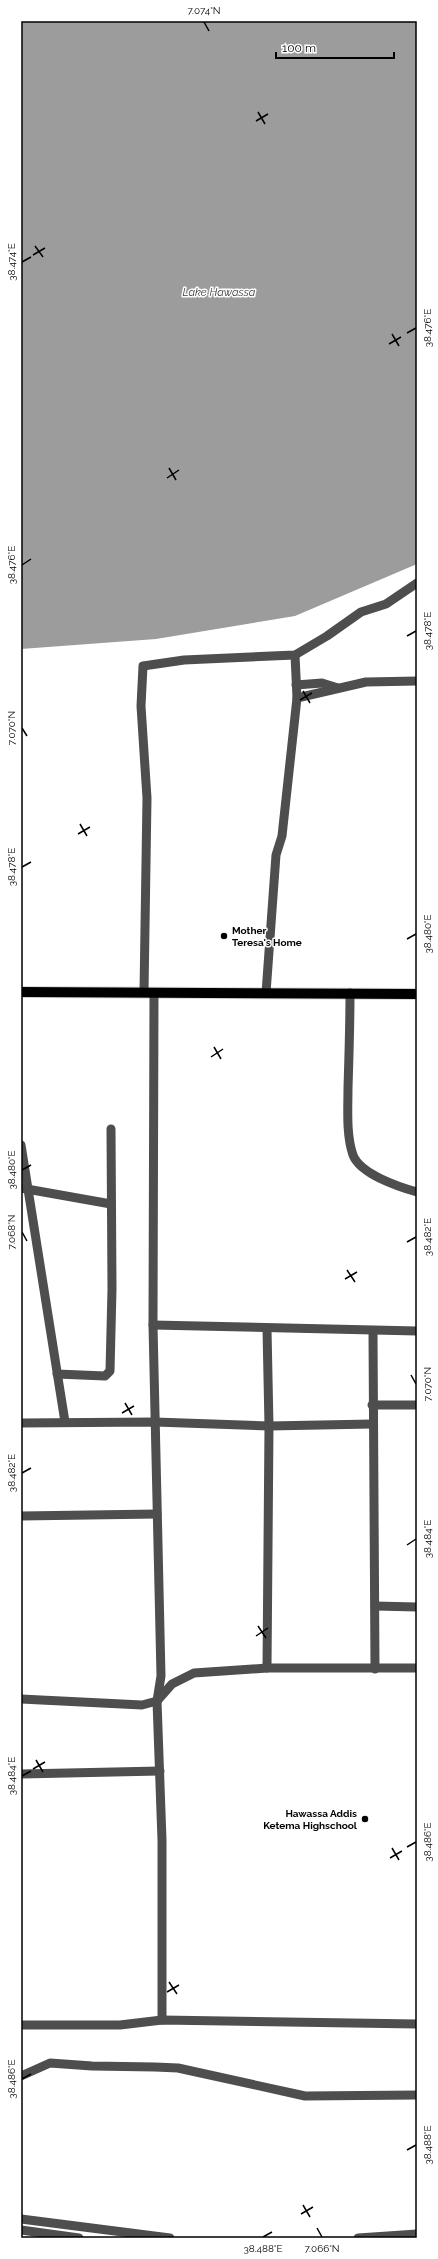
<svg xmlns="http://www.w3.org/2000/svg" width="438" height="2259" viewBox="0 0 438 2259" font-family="Raleway,sans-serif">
  <rect width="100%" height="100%" fill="#fff"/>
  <path fill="#9c9c9c" d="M21 21H417V564L295 616 156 639 21 649Z"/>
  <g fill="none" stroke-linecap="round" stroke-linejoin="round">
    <defs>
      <path id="major" d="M21 992 417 994"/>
    </defs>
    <use href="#major" stroke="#dbdbdb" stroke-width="12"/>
    <g stroke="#4e4e4e" stroke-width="9">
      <path d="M296 685 322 683 338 688"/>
      <path d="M297 698 366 682 417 681"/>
      <path d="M144 992 147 798 141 706 143 666 184 660 295 655 327 636 361 612 386 604 417 583"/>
      <path d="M154 993 153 1325 161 1676 157 1701 162 1840V2020"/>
      <path d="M266 993 276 855 282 836 297 698 295 655"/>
      <path d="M350 993C350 1025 349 1056 348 1088 348 1109 346 1135 353 1155 360 1174 399 1187 417 1192"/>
      <path d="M21 1145 65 1422"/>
      <path d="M21 1188 111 1204"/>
      <path d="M153 1325 417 1331"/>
      <path d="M267 1329 269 1426 267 1668"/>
      <path d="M373 1332 375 1669"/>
      <path d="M57 1374 105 1376 110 1371 112 1289 111 1129"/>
      <path d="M372 1405H417"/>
      <path d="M21 1423 155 1422 269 1426 372 1424"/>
      <path d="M21 1516 157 1514"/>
      <path d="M375 1606 417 1607"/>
      <path d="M21 1699 142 1705 157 1701 172 1684 194 1673 267 1668H417"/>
      <path d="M21 1774 160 1771"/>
      <path d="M21 2025H120L162 2020 417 2024"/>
      <path d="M21 2076 50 2063 92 2066 155 2067 178 2068 305 2096 417 2095"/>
      <path d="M21 2219 170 2238"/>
      <path d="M21 2230 79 2238"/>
      <path d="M358 2238 417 2234"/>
    </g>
    <use href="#major" stroke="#000" stroke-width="10"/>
  </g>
  <path fill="none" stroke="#000" stroke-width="1.5" d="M204 22 209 31M258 112 265 124M256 121 268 114M35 246 43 257M33 255 45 248M22 262 31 257M407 333 416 328M392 334 399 346M389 344 401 337M169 468 176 480M167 478 179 470M22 565 31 559M407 636 416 631M303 691 310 703M300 700 312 693M22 728 27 736M80 824 87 836M78 834 90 827M22 867 31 862M407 939 416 934M214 1047 221 1059M211 1057 223 1049M22 1170 31 1165M22 1232 27 1241M407 1242 416 1237M347 1270 355 1282M345 1279 357 1272M411 1375 416 1384M125 1403 132 1415M122 1413 134 1406M22 1473 31 1468M407 1545 416 1539M258 1626 266 1638M256 1636 268 1628M36 1760 43 1772M33 1769 45 1762M22 1776 31 1771M407 1847 416 1842M392 1848 399 1860M390 1858 402 1851M169 1982 177 1994M167 1992 179 1985M22 2079 31 2074M407 2150 416 2145M303 2205 310 2217M301 2214 313 2207M317 2228 322 2237M263 2237 272 2232"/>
  <g fill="#000" stroke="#fff" stroke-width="1.5">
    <circle cx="224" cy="936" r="4"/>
    <circle cx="365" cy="1819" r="4"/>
  </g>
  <g text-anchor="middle" stroke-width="3" stroke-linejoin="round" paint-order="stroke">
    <g font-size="10" font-weight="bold" fill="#000" stroke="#fff" text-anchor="start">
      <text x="232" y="934">Mother<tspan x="232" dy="12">Teresa's Home</tspan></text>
      <text x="357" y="1817" text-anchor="end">Hawassa Addis<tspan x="357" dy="12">Ketema Highschool</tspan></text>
    </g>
    <g font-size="11" font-style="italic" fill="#3d3d3d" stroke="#fff">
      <text x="219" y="296">Lake Hawassa</text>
    </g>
  </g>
  <rect width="438" height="2259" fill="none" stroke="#ffffff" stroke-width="44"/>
  <path d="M276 52v6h118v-6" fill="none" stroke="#000000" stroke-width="2"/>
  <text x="282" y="52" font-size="12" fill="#000000" stroke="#ffffff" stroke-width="3" paint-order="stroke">100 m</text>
  <rect x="22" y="22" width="394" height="2215" fill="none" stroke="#000" stroke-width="1.5"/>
  <g font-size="10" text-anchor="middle" fill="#000">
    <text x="204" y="14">7.074°N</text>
    <text transform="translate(11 262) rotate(-90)" y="4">38.474°E</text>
    <text transform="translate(427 328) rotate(-90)" y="4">38.476°E</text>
    <text transform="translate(11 565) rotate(-90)" y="4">38.476°E</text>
    <text transform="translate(427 631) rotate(-90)" y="4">38.478°E</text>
    <text transform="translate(11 728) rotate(-90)" y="4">7.070°N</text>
    <text transform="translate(11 867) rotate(-90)" y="4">38.478°E</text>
    <text transform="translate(427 934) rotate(-90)" y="4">38.480°E</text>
    <text transform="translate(11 1170) rotate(-90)" y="4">38.480°E</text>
    <text transform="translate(11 1232) rotate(-90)" y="4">7.068°N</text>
    <text transform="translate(427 1237) rotate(-90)" y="4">38.482°E</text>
    <text transform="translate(427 1384) rotate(-90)" y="4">7.070°N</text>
    <text transform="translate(11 1473) rotate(-90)" y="4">38.482°E</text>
    <text transform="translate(427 1539) rotate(-90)" y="4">38.484°E</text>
    <text transform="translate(11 1776) rotate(-90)" y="4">38.484°E</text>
    <text transform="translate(427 1842) rotate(-90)" y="4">38.486°E</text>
    <text transform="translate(11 2079) rotate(-90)" y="4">38.486°E</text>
    <text transform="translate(427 2145) rotate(-90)" y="4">38.488°E</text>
    <text x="263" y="2252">38.488°E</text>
    <text x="322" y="2252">7.066°N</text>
  </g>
</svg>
